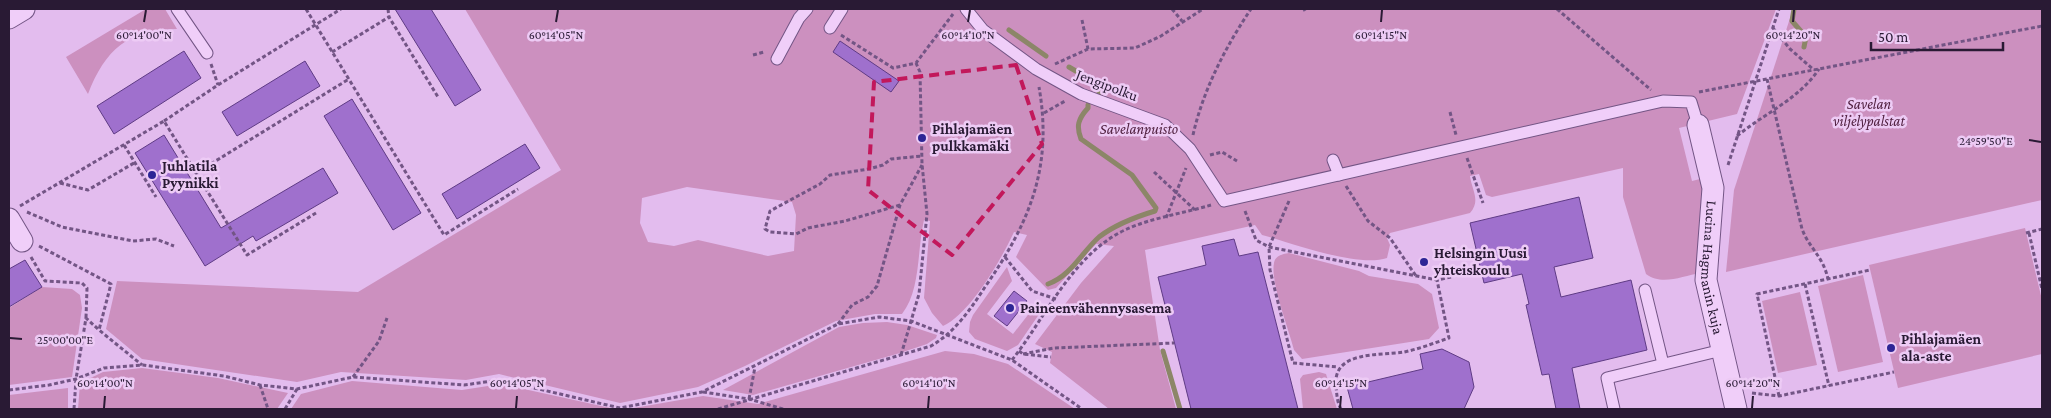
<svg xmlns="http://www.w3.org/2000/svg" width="2051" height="418" viewBox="0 0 2051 418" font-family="'Crimson Pro',serif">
  <rect width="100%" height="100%" fill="#e3bcee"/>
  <g fill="#cc90bf" fill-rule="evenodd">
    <path d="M146 9H165L177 29C128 29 105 50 88 94L66 57Z"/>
    <path d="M465 9H1776L1737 114 1679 128 1692 181 1704 178 1701 273C1682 276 1662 286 1646 274L1623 197V168L1492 197 1486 195 1479 174 1470 176C1472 191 1481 200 1470 213L1390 233 1387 238 1390 245 1387 258C1358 268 1292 243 1262 235L1255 225 1145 250 1160 350 1176 409H1109L1050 363 1052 352 1035 344 1081 283 1114 246 1096 244 1056 288 1048 290 1016 257 1027 235 1014 232C1001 260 970 314 943 326L932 313 924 298 930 221 924 220C917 249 921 290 902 314H875L836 321 745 366 698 387 620 403 499 374 466 380 341 372 297 382 142 359 106 329 117 281 358 292 561 170ZM687 187 792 202 796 215 794 251 768 256 698 240 674 246 648 242 640 223 642 198Z"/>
    <path d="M1793 9H2042V200L1726 272 1734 190Z"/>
    <path d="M2025 228 2042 300V354L1898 388 1869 265Z"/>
    <path d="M1289 253 1359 271 1369 276 1418 284 1432 294 1439 328 1429 339 1302 359 1294 350C1289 330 1270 281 1274 263 1275 256 1282 254 1289 253Z"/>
    <path d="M1007 267 1012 281 987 314 1013 334 1038 302 1044 307 1018 345 1007 351 975 339 969 332 970 322 973 315Z"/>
    <path d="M1863 275 1883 362 1838 372 1818 286Z"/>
    <path d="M42 287 72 289 80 295 82 308 72 377 9 385V308Z"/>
    <path d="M1800 292 1817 365 1778 373 1762 301Z"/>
    <path d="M887 322 907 325 937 335 936 338 927 344 900 353 753 395 723 390 839 327 863 323Z"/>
    <path d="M945 351 974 354 1008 364 1075 409H628L703 396 758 404Z"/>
    <path d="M142 368 218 378 288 393 277 409H78L80 383 103 372Z"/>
    <path d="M1319 372 1326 374 1337 409H1303L1300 379 1303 375Z"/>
    <path d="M352 381 462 390 501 384 615 409H291L301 394Z"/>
    <path d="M68 388V409H9V395Z"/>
  </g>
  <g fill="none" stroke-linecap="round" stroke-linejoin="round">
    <g stroke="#8c8668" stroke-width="5">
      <path d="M1794 9 1792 21 1806 37 1804 47"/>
      <path d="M1009 30 1046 56"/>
      <path d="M1069 67 1096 83 1101 90 1099 93"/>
      <path d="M1048 284C1071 276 1082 252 1099 237 1116 224 1135 217 1155 211L1156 208 1132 175 1081 139C1076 126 1078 119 1088 108V105"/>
      <path d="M1163 351 1180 409"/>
    </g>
  </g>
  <g fill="#9f70cd" stroke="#5f3b85">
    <path d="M395 9H431L481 90 455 106Z"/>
    <path d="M840 41 899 81 891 92 833 52Z"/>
    <path d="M184 51 201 78 114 134 97 106Z"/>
    <path d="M305 61 320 86 237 136 222 112Z"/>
    <path d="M352 99 421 213 393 230 324 116Z"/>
    <path d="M164 135 221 228 323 168 338 193 256 241 253 236 205 266 135 153Z"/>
    <path d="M525 144 540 168 457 219 442 194Z"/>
    <path d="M1579 197 1593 258 1554 267 1561 297 1631 280 1647 350 1572 368 1580 409H1556L1549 374 1542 375 1526 305 1529 304 1522 274 1484 283 1470 223Z"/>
    <path d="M1234 239 1239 256 1258 252 1298 409H1191L1158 277 1206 265 1202 246Z"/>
    <path d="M25 260 42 287 9 307V269Z"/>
    <path d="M1014 291 1027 301 1007 326 994 316Z"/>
    <path d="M1442 349 1469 362 1474 387 1464 409H1353L1347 387 1423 369 1420 354Z"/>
  </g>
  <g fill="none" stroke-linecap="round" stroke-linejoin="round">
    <defs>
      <g id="lane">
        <path d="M177 9 207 53"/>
        <path d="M966 9 983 30 1036 69 1081 94 1165 125 1190 149 1224 201 1663 101 1691 102 1698 125"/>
        <path d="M830 28 842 9"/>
        <path d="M777 59 799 18 807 9"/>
        <path d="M1333 160 1339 175"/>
        <path d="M1645 290 1663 364"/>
        <path d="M1614 409 1607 378 1722 350"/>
      </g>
      <g id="street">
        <path d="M9 18 24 9"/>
        <path id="s1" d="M1698 125 1713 188 1706 280 1736 409"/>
        <path d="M9 219 22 241"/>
      </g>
    </defs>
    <use href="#lane" stroke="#735585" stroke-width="13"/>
    <use href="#street" stroke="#735585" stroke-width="23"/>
    <g stroke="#735585" stroke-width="3" stroke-dasharray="4 2.5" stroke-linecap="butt">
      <path d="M306 9 444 235 518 189"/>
      <path d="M388 9 389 17"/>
      <path d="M1172 9 1182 21"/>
      <path d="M1304 9 1305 11"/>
      <path d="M1557 9 1651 90"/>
      <path d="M1082 20 1088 49"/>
      <path d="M1773 28 1790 49 1814 70"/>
      <path d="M841 35 893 68 916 63 953 14"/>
      <path d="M332 52 389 17 438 97"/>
      <path d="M753 55 764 52"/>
      <path d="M211 64 218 85"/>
      <path d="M1055 64 1088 49 1135 48 1161 36 1203 9"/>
      <path d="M1767 79 1802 229C1809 248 1823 256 1828 279"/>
      <path d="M1699 92 2042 26"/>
      <path d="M1450 112 1456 135"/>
      <path d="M1044 113 1065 101"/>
      <path d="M164 121 218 85 341 9"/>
      <path d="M1193 135C1203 90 1226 46 1251 9"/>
      <path d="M1737 136C1765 113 1799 99 1819 69"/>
      <path d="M124 145 156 197"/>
      <path d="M1210 155 1222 152 1237 161"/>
      <path d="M1467 158 1483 203"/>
      <path d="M1728 165 1779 9"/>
      <path d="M1154 172 1195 210"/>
      <path d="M60 183 88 190 134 163"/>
      <path d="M1346 186 1368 221 1390 238 1416 276"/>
      <path d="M1289 201 1269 247 1270 270 1293 363 1338 367"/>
      <path d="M900 205 845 221 808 228 796 234 770 232 765 229 770 211 820 184 830 175 869 169 883 165 891 159 922 156"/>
      <path d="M20 206 164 121 196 173"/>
      <path d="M1245 211 1256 240 1269 247 1437 280 1451 277"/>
      <path d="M27 212 62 227 133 241 156 239 174 246"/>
      <path d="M316 213 247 255 196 173 349 79"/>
      <path d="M1166 218 1186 168"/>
      <path d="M2026 233 2042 229"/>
      <path d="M2029 233 2042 289"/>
      <path d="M39 246 111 284 99 330 142 365"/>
      <path d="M31 257 45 281 82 283 87 288 86 318"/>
      <path d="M1005 257 1032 291 1056 299"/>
      <path d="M1805 284 1829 386"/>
      <path d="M838 324 852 305 868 297 877 286 900 205 922 165"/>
      <path d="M1019 351 1023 354 1051 357"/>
      <path d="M1023 354 1054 348 1174 343"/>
      <path d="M901 355 919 294 927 214 922 164 920 72 916 63"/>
      <path d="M1012 360C1046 317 1073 253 1127 229 1151 218 1185 213 1211 205"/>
      <path d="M353 377 379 341 387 318"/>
      <path d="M260 385 268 409"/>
      <path d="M9 390 49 385 76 379 104 368 143 365 224 376 260 385 297 389 353 377 464 385 500 380 620 408 702 392 838 324 879 317 911 321 1012 360 1082 409"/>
      <path d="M703 392 749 399 783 409"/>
      <path d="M1752 393 1779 396 1894 372"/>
      <path d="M1779 396 1757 294 1870 270"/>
      <path d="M749 399 755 367"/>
      <path d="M74 409 76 379 86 318 99 330"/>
      <path d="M285 409 297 389"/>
      <path d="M718 409 931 346C955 332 970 310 985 287 1030 222 1053 167 1039 87"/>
      <path d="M1341 409C1337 402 1337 395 1336 387 1332 350 1379 356 1404 352 1419 349 1434 343 1449 338L1437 280"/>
    </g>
    <use href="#lane" stroke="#f0cef9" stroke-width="11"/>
    <use href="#street" stroke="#f0cef9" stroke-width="21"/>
  </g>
  <path fill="none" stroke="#c2185b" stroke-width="4" stroke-dasharray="10 6" stroke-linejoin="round" d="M1016 65 1042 144 952 255 868 190 874 82Z"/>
  <path fill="none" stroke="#291a34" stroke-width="2" d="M144 22 146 10M556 22 558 10M968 22 970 10M1381 22 1382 10M1793 22 1794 10M2029 140 2041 142M10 338 22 339M104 408 105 396M516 408 517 396M928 408 929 396M1340 408 1341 396M1752 408 1753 396"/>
  <g fill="#2d2595" stroke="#edcbf5" stroke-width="2">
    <circle cx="922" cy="138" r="5"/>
    <circle cx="152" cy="175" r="5"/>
    <circle cx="1424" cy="262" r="5"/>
    <circle cx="1010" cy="308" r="5"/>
    <circle cx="1891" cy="348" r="5"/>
  </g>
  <g text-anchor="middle" stroke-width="5" stroke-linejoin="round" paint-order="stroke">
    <g font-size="15" fill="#291a34" stroke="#edcbf5">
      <text transform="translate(1107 85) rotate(21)" y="5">Jengipolku</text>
      <text dy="5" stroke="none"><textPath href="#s1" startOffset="145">Lucina Hagmanin kuja</textPath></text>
    </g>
    <g font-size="15" font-style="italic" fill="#512141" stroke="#edcbf5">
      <text x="1869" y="109">Savelan<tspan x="1869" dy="17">viljelypalstat</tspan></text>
      <text x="1139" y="134">Savelanpuisto</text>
    </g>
    <g font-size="15" font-weight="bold" fill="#291a34" stroke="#edcbf5" text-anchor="start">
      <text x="932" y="134">Pihlajamäen<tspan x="932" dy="17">pulkkamäki</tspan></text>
      <text x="162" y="171">Juhlatila<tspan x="162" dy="17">Pyynikki</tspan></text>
      <text x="1434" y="258">Helsingin Uusi<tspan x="1434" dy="17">yhteiskoulu</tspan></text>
      <text x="1020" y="313">Paineenvähennysasema</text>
      <text x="1901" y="344">Pihlajamäen<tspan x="1901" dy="17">ala-aste</tspan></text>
    </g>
  </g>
  <g font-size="12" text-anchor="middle" fill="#291a34" stroke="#edcbf5" stroke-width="5" stroke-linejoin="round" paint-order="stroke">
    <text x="144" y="39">60°14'00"N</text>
    <text x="556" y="39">60°14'05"N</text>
    <text x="968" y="39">60°14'10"N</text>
    <text x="1381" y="39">60°14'15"N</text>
    <text x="1793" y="39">60°14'20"N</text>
    <text x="1986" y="145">24°59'50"E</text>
    <text x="65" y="344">25°00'00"E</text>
    <text x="105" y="387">60°14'00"N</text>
    <text x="517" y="387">60°14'05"N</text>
    <text x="929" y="387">60°14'10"N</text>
    <text x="1341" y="387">60°14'15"N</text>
    <text x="1753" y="387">60°14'20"N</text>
  </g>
  <rect width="2051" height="418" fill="none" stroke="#291a34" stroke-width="20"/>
  <path d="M1871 42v8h132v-8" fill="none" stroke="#291a34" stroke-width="2.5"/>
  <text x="1878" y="42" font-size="15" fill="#291a34" stroke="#edcbf5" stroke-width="4" paint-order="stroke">50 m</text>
</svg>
